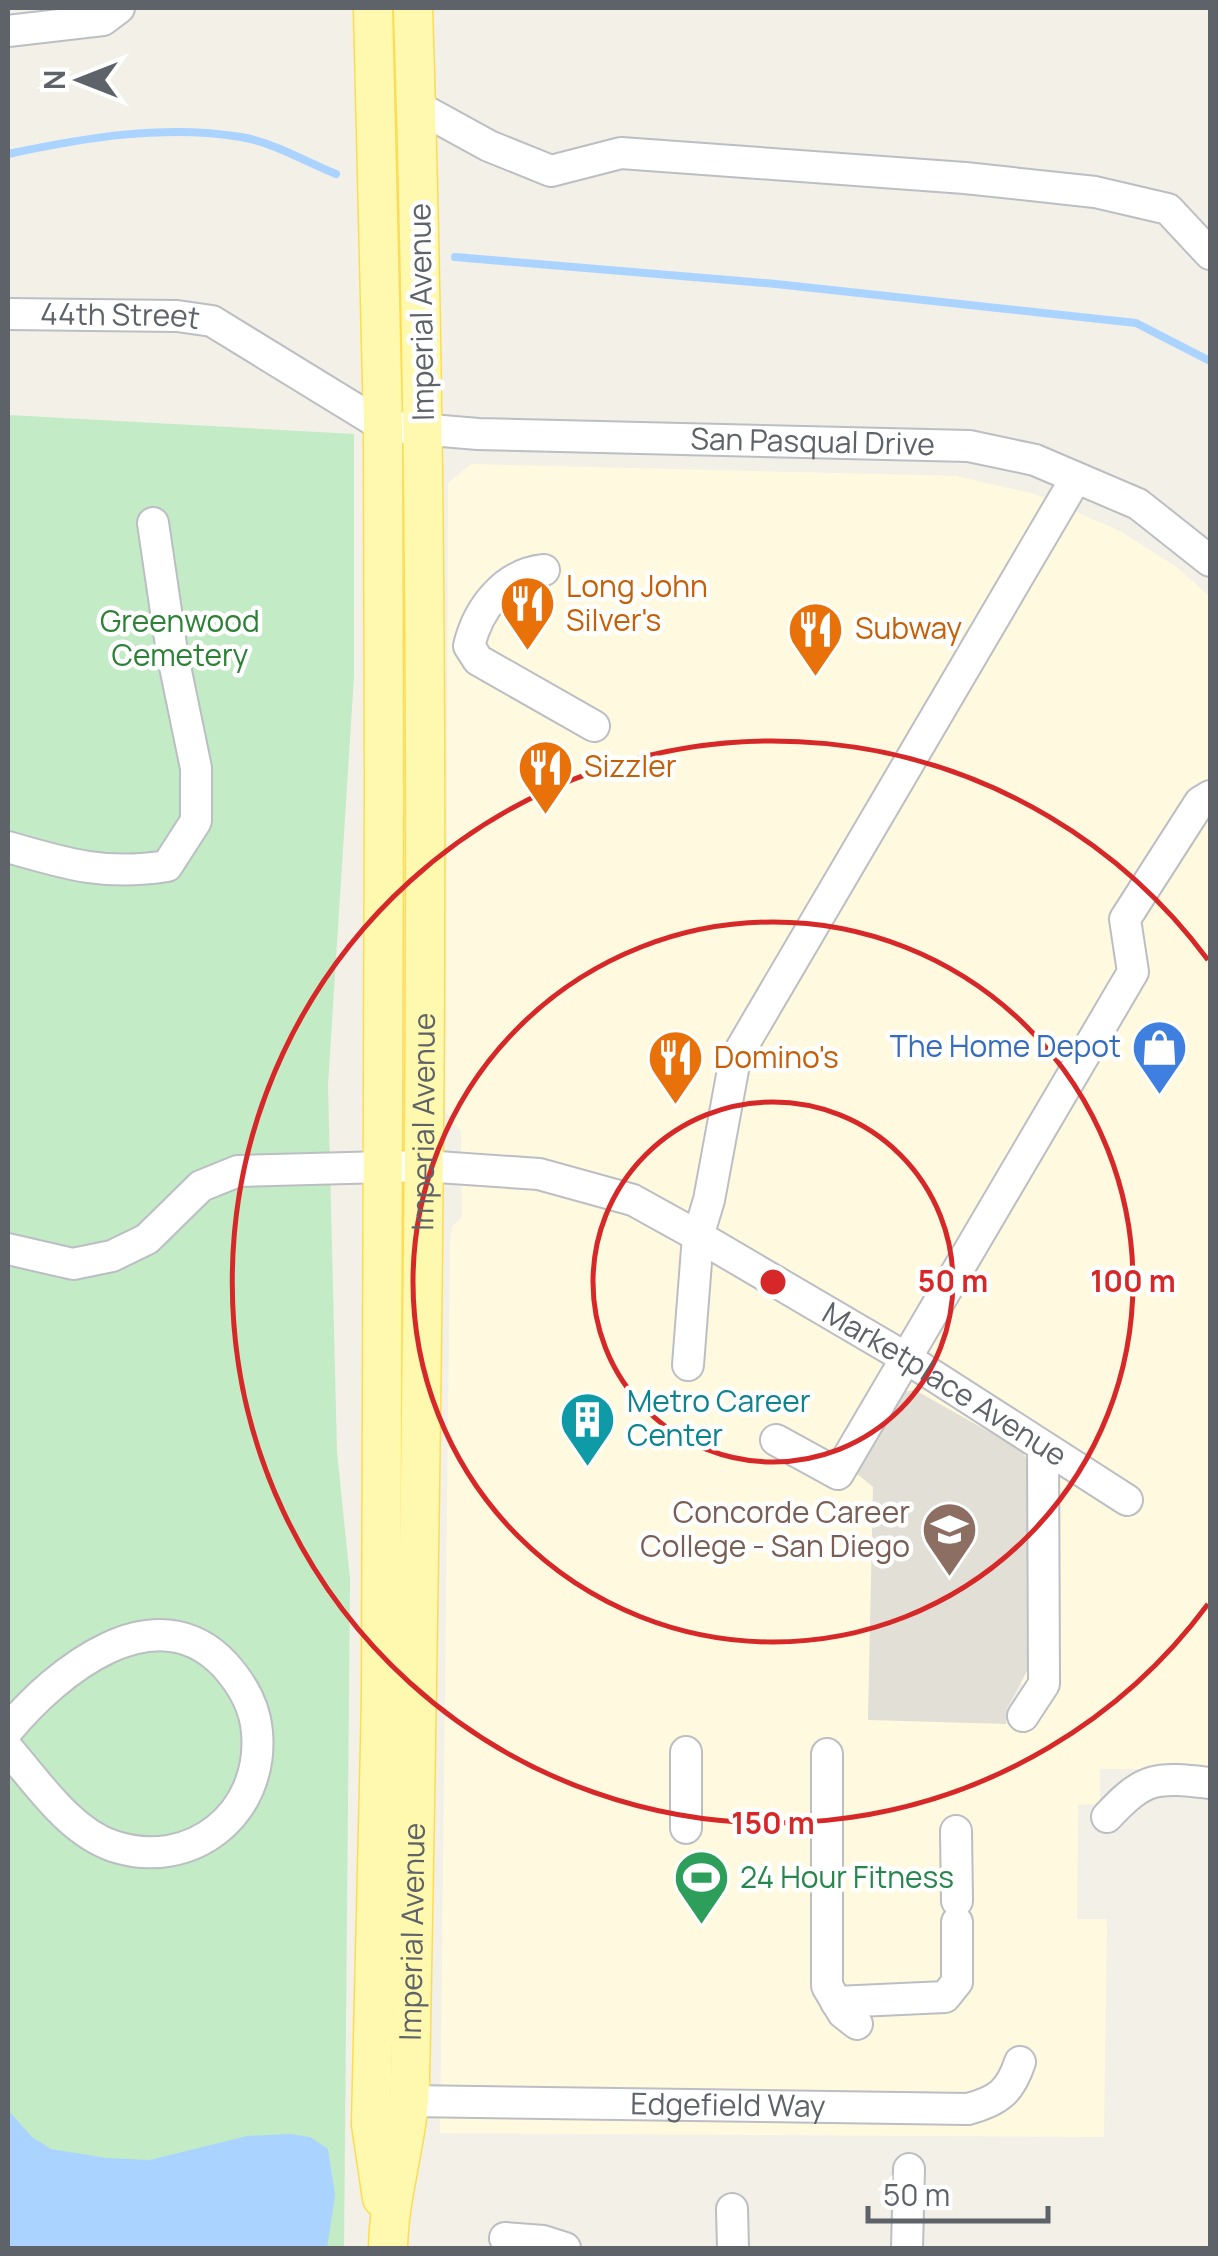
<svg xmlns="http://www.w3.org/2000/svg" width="1218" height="2256" viewBox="0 0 1218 2256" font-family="Manrope,sans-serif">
  <rect width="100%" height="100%" fill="#f2f0e7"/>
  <path fill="#fffadf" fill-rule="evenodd" d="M471 464 956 476 1035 494 1120 531 1178 568 1210 597V1769H1100V1804L1078 1805 1077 1919H1107L1104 2137 440 2133 450 1242 452 1227 462 1216 461 1132 446 1112 448 483ZM873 1487 1023 1686 1007 1709 868 1719Z"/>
  <path fill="#e2e0d6" d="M915 1390 1020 1449 1029 1462 1027 1671 1007 1709 1006 1724 868 1720 873 1487 856 1473 901 1392Z"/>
  <path fill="#c2ebc6" d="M8 415 354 434V676L328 1085 337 1452 350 1579 344 2248H8Z"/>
  <path fill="#aad3ff" d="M8 2110 32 2137 51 2149 106 2158 150 2160 247 2136 290 2134 310 2137 328 2149 335 2195 327 2248H8Z"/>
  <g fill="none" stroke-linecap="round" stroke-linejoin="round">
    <g stroke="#aad3ff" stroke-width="8">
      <path d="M8 154C83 138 164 124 241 137 272 142 306 162 336 174"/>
      <path d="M455 257 776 284 1136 323 1210 361"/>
    </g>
    <defs>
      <g id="minor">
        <path d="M8 31 103 20 119 8"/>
        <path d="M416 106 489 146 551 171 621 153 965 178 1095 192 1168 209 1210 254"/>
        <path id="s1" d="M8 314 177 316 212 321 383 426 478 434 969 446 1035 460 1138 504 1210 561"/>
        <path d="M544 570C505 574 478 608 469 646L478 660 594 726"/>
        <path d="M8 847C66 864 105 876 167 866L196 821V768L172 652 153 523"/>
        <path id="s2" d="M8 1249 73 1264 112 1256 147 1239 201 1186 238 1171 423 1166 539 1174 633 1200 698 1236 906 1358 1127 1500"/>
        <path d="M688 1365 698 1236 709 1200 735 1059 1076 478"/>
        <path d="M776 1440 838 1474 1133 972 1125 919 1200 802 1210 796"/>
        <path d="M1023 1716 1044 1684 1043 1447"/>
        <path d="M8 1730C55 1673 155 1590 225 1665 242 1684 255 1706 257 1732 264 1814 191 1872 113 1846 69 1831 37 1782 8 1749"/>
        <path d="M827 1754V1986L843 2013 857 2024"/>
        <path d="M1107 1817C1145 1776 1156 1777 1210 1783"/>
        <path d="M686 1828V1752"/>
        <path d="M956 1831 957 1901"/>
        <path d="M836 2002 945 1997 957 1982V1922"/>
        <path id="s3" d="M410 2101 968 2109C998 2101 1010 2092 1020 2062"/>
        <path d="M732 2209 733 2248"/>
        <path d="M505 2238 543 2241 565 2248"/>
        <path d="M907 2248 909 2169"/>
      </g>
      <g id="major">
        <path d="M373 8 383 426 384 790 381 1701 371 2124 382 2198"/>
        <path id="s4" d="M388 2248C389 2192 409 2137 410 2081 423 1390 435 698 413 8"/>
      </g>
    </defs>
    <use href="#minor" stroke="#bbbec3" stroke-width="34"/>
    <use href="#major" stroke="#fddc55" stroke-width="41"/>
    <use href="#minor" stroke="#fff" stroke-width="30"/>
    <use href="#major" stroke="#fff9af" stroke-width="38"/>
  </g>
  <g fill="none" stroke="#d62828" stroke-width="5">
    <circle cx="773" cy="1282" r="180"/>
    <circle cx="773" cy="1282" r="360"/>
    <path d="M1208 1604A541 541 0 1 1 1208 960"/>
  </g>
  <defs>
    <symbol id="restaurant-pin" viewBox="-11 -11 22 30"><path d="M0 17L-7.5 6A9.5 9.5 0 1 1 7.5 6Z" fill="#e8710a" stroke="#fff"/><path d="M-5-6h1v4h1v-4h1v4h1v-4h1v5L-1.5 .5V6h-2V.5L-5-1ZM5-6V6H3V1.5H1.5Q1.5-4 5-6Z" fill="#fff"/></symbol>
    <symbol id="shop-pin" viewBox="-11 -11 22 30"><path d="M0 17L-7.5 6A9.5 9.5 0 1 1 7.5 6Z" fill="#3f7fe0" stroke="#fff"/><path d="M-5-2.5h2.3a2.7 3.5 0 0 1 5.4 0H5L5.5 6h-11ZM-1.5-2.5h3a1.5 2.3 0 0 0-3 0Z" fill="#fff"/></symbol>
    <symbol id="building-pin" viewBox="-11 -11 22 30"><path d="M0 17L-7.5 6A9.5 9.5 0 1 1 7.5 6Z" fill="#0f9aa8" stroke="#fff"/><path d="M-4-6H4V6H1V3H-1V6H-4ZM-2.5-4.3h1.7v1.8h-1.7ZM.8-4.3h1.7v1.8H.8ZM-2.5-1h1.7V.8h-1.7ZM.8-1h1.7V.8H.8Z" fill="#fff"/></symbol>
    <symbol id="university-pin" viewBox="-11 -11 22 30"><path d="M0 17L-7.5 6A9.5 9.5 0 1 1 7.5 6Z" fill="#8d6e63" stroke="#fff"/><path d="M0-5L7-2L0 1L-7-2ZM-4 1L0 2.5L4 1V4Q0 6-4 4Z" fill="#fff"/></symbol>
    <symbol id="stadium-pin" viewBox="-11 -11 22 30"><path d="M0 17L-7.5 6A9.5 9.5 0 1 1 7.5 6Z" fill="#2e9e5b" stroke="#fff"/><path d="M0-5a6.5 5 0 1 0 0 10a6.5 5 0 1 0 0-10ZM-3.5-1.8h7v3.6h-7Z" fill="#fff"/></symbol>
  </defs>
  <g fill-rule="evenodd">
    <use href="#restaurant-pin" x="496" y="572" width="63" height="86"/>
    <use href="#restaurant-pin" x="784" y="598" width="63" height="86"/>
    <use href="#restaurant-pin" x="514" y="736" width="63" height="86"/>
    <use href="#shop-pin" x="1128" y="1016" width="63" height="86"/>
    <use href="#restaurant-pin" x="644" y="1026" width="63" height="86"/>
    <use href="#building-pin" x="556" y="1388" width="63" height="86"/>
    <use href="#university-pin" x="918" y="1498" width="63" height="86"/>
    <use href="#stadium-pin" x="670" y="1846" width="63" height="86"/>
  </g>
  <g text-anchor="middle" stroke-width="9" stroke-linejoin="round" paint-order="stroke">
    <g font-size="30" fill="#5e6269" stroke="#fff">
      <text transform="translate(422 312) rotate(-91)" y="10">Imperial Avenue</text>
      <text dy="10" stroke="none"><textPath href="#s1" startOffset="112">44th Street</textPath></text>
      <text dy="10" stroke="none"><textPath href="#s1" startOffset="835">San Pasqual Drive</textPath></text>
      <text dy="10" stroke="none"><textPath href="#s4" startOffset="1128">Imperial Avenue</textPath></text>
      <text dy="10" stroke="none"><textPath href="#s2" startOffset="1022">Marketplace Avenue</textPath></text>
      <text dy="10" stroke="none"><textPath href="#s4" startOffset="318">Imperial Avenue</textPath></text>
      <text dy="10" stroke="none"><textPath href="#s3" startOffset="318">Edgefield Way</textPath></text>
    </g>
    <g font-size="30" fill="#c56008" stroke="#fff" text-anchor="start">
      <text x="566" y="597">Long John<tspan x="566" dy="34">Silver's</tspan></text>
      <text x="855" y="639">Subway</text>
      <text x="584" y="777">Sizzler</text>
      <text x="714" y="1068">Domino's</text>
    </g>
    <g font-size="30" fill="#2c8137" stroke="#fff">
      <text x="180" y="632">Greenwood<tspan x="180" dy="34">Cemetery</tspan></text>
    </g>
    <g font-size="30" fill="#366cbe" stroke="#fff" text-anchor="end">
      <text x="1121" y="1057">The Home Depot</text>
    </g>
    <g font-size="30" fill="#0d838f" stroke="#fff" text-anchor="start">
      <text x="627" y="1412">Metro Career<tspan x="627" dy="34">Center</tspan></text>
    </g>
    <g font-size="30" fill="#785e54" stroke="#fff" text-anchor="end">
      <text x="910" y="1523">Concorde Career<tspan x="910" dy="34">College - San Diego</tspan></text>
    </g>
    <g font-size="30" fill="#27864d" stroke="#fff" text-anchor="start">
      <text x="740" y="1888">24 Hour Fitness</text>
    </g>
  </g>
  <circle cx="773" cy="1282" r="15" fill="#d62828" stroke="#fff" stroke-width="5"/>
  <g font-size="30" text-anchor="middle" font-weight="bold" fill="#d62828" stroke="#fff" stroke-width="9" stroke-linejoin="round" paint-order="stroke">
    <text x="953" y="1292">50 m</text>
    <text x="1133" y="1292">100 m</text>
    <text x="773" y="1834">150 m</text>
  </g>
  <rect width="1218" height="2256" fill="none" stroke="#5e6269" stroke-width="20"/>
  <g transform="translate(80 80) rotate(270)" stroke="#ffffff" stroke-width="8" paint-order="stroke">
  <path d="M0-8L18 38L0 25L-18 38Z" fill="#5e6269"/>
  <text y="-15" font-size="28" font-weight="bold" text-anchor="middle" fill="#5e6269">N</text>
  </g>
  <path d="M868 2206v15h180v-15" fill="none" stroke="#5e6269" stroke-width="5"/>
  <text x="883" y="2206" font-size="30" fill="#5e6269" stroke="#ffffff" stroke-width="8" paint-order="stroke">50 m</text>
</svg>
